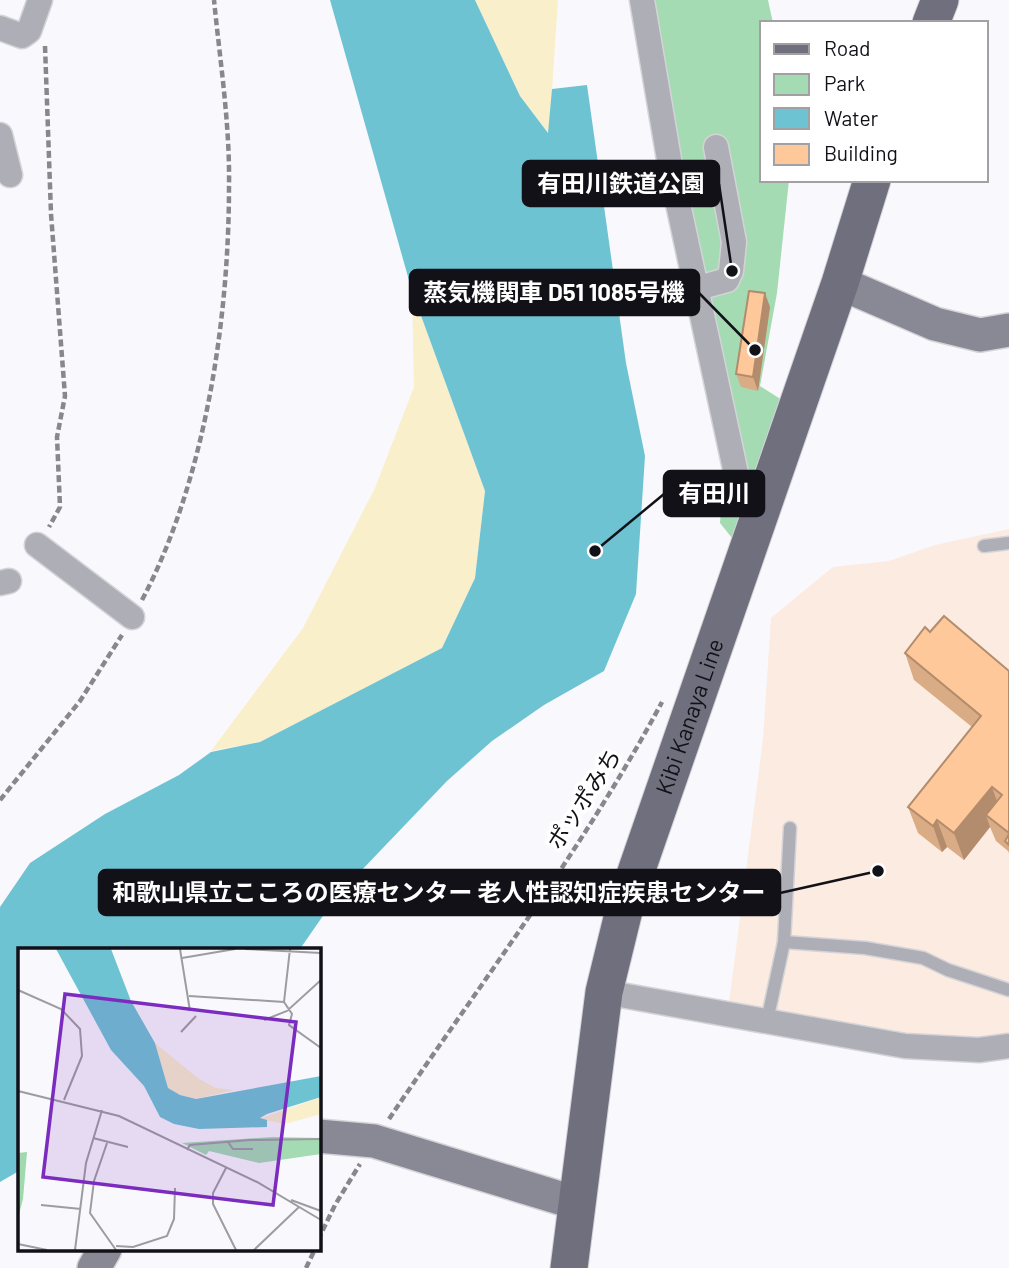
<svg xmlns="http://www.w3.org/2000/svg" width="1009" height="1268" viewBox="0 0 1009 1268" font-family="Barlow,'Noto Sans JP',sans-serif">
  <rect width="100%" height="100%" fill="#f9f8fc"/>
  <path fill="#fcebe0" d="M1009 529V1038L985 1041 916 1035 729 1003 763 739 771 618 833 567 889 561 935 545Z"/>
  <path fill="#a4dbb2" d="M633 0H768L773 23H762V180H789L777 293 760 386 782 400 732 538 720 523 724 470Z"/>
  <g fill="#f9efca">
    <path d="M475 0H558L549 134 520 96Z"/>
    <path d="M412 291 485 491 475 578 442 648 260 742 211 751 303 628 375 488 414 387Z"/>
  </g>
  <path fill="#6ec3d3" d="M330 0H475L520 96 548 133 552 89 587 85 626 363 645 456 636 594 604 671 544 705 492 741 447 781 336 897 300 949 19 950V1171L0 1182V907L30 863 105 814 179 775 211 752 260 742 442 648 475 578 485 491 412 291Z"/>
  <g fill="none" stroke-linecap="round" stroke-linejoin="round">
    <defs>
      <g id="lane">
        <path d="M984 546 1009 543"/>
        <path d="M784 942 865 948 923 958 948 970 1009 990"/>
        <path d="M767 1021 784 942 790 828"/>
      </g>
      <g id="street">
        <path d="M642 0 671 171 740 492 764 503"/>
        <path d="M0 28 22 36 29 31 40 0"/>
        <path d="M0 135 10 175"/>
        <path d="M698 288 727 280 731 271 734 242 716 147"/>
        <path d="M37 545 132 617"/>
        <path d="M0 583 9 581"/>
        <path d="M604 992 905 1046 979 1050 1009 1046"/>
      </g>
      <g id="secondary">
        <path d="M840 283 935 324 980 335 1009 330"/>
        <path d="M318 1136 374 1141 576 1203"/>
        <path d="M94 1268 105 1249"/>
      </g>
      <g id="primary">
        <path d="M931 23 940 0"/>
        <path id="s1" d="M569 1268 604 992 627 898 840 283 872 180"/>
      </g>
    </defs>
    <use href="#lane" stroke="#d4d3d8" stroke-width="15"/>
    <use href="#street" stroke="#d4d3d8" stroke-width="27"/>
    <use href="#secondary" stroke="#d4d3d8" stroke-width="36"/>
    <use href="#primary" stroke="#d4d3d8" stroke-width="39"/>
    <g stroke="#89878c" stroke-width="4.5" stroke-dasharray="7 3.5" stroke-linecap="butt">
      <path d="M45 46 51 214 65 396 57 437 60 507 49 527"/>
      <path d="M142 600C205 481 229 320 229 186 230 124 220 61 214 0"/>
      <path d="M0 800 80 701 122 635"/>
      <path d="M389 1119C482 981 584 848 662 702"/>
      <path d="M318 1240 335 1205 360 1164"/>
      <path d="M306 1268 315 1249"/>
    </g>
    <use href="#lane" stroke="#aeaeb6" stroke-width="12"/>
    <use href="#street" stroke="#aeaeb6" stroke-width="24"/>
    <use href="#secondary" stroke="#898995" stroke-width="33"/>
    <use href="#primary" stroke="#706f7e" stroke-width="37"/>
  </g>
  <g fill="#daac85">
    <path d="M770 307 758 391 741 387 736 374Z"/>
    <path d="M930 632 1009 671V853L1008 851 996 841 990 827 964 860 947 847 942 852 918 833 908 807 972 727 914 680 905 653Z"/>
  </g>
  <g fill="#b28c6c">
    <path d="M765 293 770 307 758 391 753 377Z"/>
    <path d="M992 787 1001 813 986 815 990 827 964 860 954 833Z"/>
    <path d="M937 820 947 847 942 852 933 826Z"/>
  </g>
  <g fill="#fec89b" stroke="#b28c6c" stroke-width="2">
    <path d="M749 291 765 293 753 377 736 374Z"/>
    <path d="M944 616 1009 671V833L986 815 1002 795 992 787 954 833 937 820 933 826 908 807 981 716 905 653 925 627 930 632Z"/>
    <path d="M1009 834V845L1005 841Z"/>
  </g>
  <g text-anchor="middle" stroke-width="7" stroke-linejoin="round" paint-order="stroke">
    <g font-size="23" fill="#131118" stroke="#fff">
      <text dy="8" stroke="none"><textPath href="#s1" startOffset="567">Kibi Kanaya Line</textPath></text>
      <text transform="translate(584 799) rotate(-57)" y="8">ポッポみち</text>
    </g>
  </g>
  <g transform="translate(18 948)">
    <rect width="303" height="303" fill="#f9f8fc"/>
    <path d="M255 189 303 190V206L241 215 191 203 188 207 164 195Z" fill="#a4dbb2"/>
    <path d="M9 204 5 251 0 270V205Z" fill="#9fd9ad"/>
    <path d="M137 95 181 131 198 140 216 142 178 151 162 147 150 140ZM303 149V166L267 176 241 171Z" fill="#f9efca"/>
    <path d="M38 1H93L113 53 137 95 150 140 162 147 178 151 303 128V149L249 166 242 170 249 172V179L181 181 156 176 142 169 126 138 93 102Z" fill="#6ec3d3"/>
    <path fill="none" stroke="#9d9ca1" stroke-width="2" d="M162 1 172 63M227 1 303 5M272 1 266 54 274 66 271 77 303 100M164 10 217 1M0 42 43 61 62 81 64 108 46 152M171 48 266 54M246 72 269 63 303 32M163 84 178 68M0 143 101 168 239 234 303 272M75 190 110 199M210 194 215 201H235M89 195 76 233 72 265 98 302M169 202 172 197 232 192 303 191M208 220 195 245V256L218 302M273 252 303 263M23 257 63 261M0 296 29 302M98 298 115 299 149 288 156 271 157 240M57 302 68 215 84 162M236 302 281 259"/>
    <path fill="#7b2cbf" fill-opacity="0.15" stroke="#7b2cbf" stroke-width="3.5" d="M47 46 278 74 255 257 25 229Z"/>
    <rect width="303" height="303" fill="none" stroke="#131118" stroke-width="3.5"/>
  </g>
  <path fill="none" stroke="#131118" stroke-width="2.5" d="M732 271L719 184M755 350L699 293M595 551L664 494M878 871L780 893"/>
  <g fill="#131118" stroke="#fff" stroke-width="2.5">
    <circle cx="732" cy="271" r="7"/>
    <circle cx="755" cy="350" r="7"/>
    <circle cx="595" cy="551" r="7"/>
    <circle cx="878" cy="871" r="7"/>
  </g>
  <g fill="#131118" stroke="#131118" stroke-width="2.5">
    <rect x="523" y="161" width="196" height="45" rx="7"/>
    <rect x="410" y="270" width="289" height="45" rx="7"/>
    <rect x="664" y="471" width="100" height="45" rx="7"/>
    <rect x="99" y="870" width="681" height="45" rx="7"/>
  </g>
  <g font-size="24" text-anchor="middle" font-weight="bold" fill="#fff">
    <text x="621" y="192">有田川鉄道公園</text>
    <text x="554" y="301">蒸気機関車 D51 1085号機</text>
    <text x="714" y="502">有田川</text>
    <text x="439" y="901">和歌山県立こころの医療センター 老人性認知症疾患センター</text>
  </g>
  <rect x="760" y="21" width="228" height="161" fill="#ffffff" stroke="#a1a0a3" stroke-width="2"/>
  <rect x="774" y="44" width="35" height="10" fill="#706f7e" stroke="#a1a0a3" stroke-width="2"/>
  <text x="824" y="56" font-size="21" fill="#131118">Road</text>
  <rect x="774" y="74" width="35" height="21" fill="#a4dbb2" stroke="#a1a0a3" stroke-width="2"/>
  <text x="824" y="91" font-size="21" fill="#131118">Park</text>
  <rect x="774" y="108" width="35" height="21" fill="#6ec3d3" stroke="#a1a0a3" stroke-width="2"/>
  <text x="824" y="126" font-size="21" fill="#131118">Water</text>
  <rect x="774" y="144" width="35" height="21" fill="#fec89b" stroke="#a1a0a3" stroke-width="2"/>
  <text x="824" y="161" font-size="21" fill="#131118">Building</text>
</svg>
